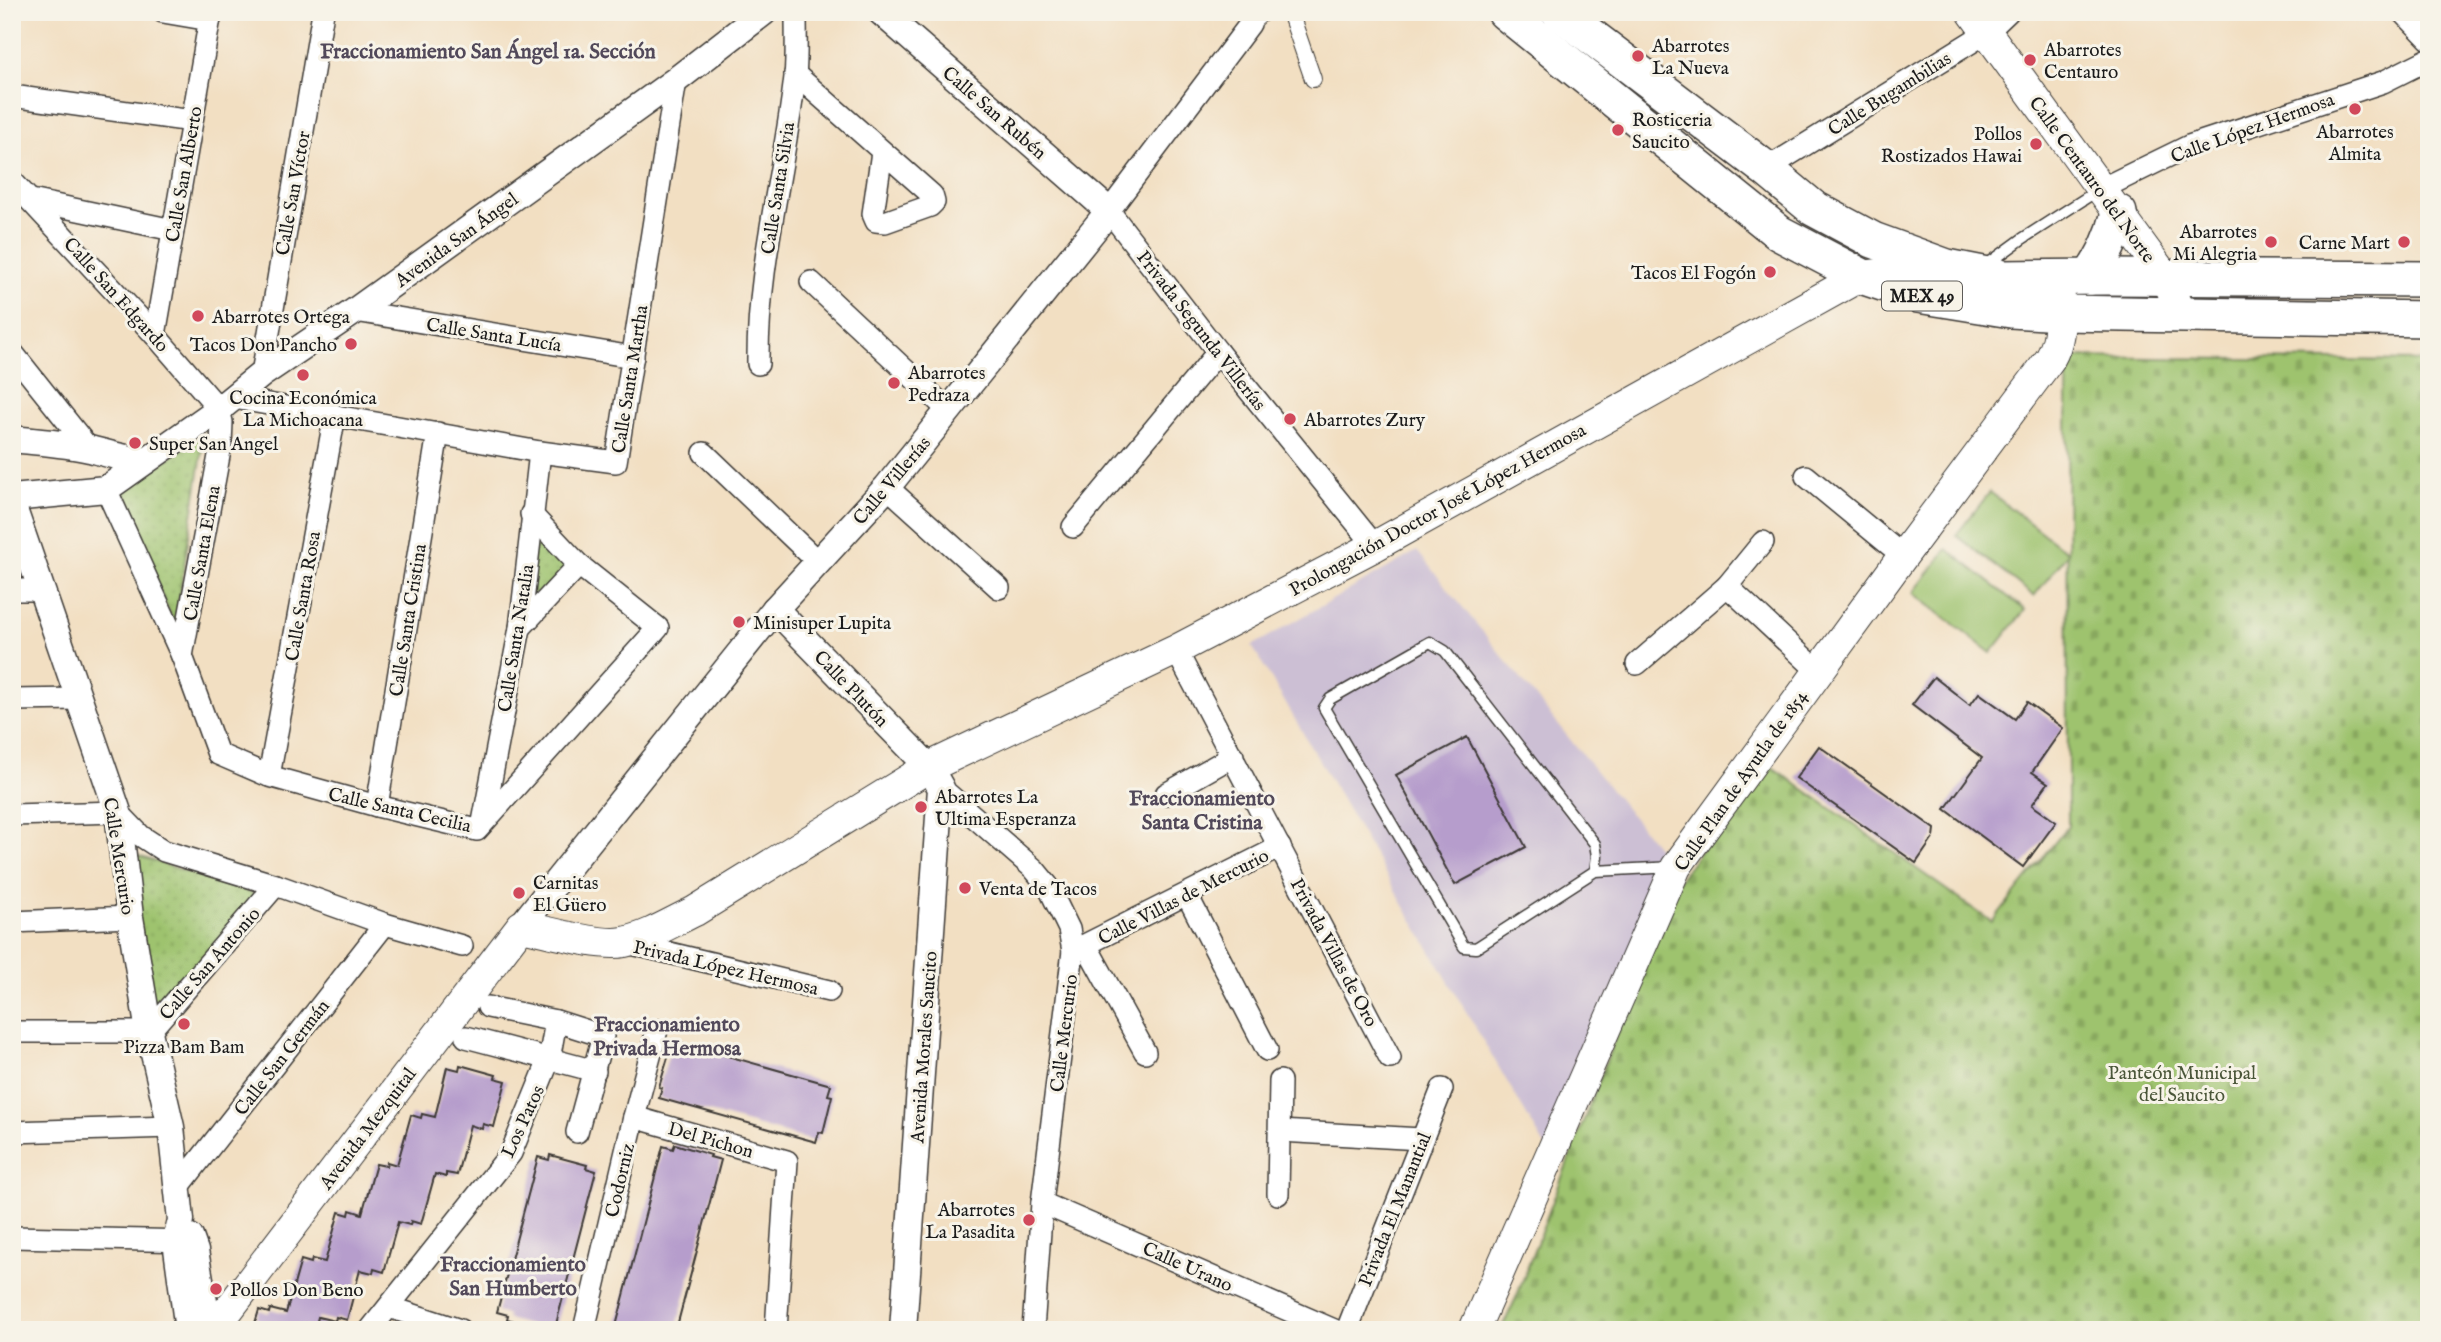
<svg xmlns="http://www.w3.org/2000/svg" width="2441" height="1342" viewBox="0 0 2441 1342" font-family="'IM FELL English',serif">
  <defs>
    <pattern id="cemetery-stones" width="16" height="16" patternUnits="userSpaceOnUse" patternTransform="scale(1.75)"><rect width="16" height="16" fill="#9ec36e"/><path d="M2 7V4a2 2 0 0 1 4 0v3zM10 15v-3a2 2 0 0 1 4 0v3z" fill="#88a75f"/></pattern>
    <pattern id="park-dots" width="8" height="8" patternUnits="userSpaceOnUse" patternTransform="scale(1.75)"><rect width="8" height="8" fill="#9ec36e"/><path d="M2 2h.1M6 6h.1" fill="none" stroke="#88a75f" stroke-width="1.8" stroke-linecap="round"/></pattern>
  </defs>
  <rect width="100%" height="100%" fill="#f7f3e8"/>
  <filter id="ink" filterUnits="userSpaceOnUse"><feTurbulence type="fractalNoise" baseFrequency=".0143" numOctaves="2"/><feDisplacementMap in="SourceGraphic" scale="14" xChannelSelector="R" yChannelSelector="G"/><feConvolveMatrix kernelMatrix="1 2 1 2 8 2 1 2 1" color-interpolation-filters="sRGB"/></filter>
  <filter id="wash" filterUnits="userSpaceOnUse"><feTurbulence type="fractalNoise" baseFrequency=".00686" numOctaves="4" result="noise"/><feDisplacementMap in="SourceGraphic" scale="28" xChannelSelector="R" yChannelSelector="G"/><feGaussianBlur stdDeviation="1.57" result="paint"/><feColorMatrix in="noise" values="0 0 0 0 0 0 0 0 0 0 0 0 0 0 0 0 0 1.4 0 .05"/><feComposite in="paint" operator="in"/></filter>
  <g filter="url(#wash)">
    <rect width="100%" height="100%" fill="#f2dfc2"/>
    <path fill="#ccbfd4" d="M1417 551 1672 865 1549 1153 1252 646Z"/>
    <g fill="#9ec36e" stroke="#5d7045" stroke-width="2">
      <path d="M1990 492 2068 553 2034 596 1956 535Z"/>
      <path d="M1947 549 2025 610 1991 653 1913 593Z"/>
    </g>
    <path fill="url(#cemetery-stones)" stroke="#5d7045" stroke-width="2" d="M2067 357 2429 361V1330H1501L1516 1298 1671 891 1765 762 1992 922 2068 826Z"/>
    <g fill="url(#park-dots)" stroke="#5d7045" stroke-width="2">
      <path d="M205 434 175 624 115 494Z"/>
      <path d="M534 522 574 565 527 616Z"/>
      <path d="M126 852 262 896 152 1022Z"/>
    </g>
    <g id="blocks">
      <g fill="#b69dcc">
        <path d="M1934 677 1970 705 1979 693 2015 719 2027 702 2063 728 2032 772 2048 783 2032 805 2056 822 2023 867 1945 809 1982 758 1912 705Z"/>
        <path d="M1467 737 1526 847 1455 885 1396 775Z"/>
        <path d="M1819 746 1935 829 1934 837 1916 863 1796 778Z"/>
        <path d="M678 1042 831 1085 828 1095 832 1096 823 1133 819 1132 816 1142 659 1098 662 1088 659 1087 670 1051 675 1052Z"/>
        <path d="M460 1065 496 1075 495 1078 506 1081 494 1127 483 1124 482 1129 470 1125 457 1175 446 1173V1177L435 1174 421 1224 411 1221 410 1225 398 1222 384 1272 374 1269 373 1273 360 1270 347 1320 336 1317 335 1321 318 1317 317 1321 328 1324 327 1330H253L259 1310 269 1313 270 1309 286 1313 301 1260 311 1263 312 1259 325 1262 339 1212 349 1215 350 1210 362 1214 376 1164 386 1166 387 1162 397 1165 411 1115 421 1118 422 1114 435 1117 447 1067 459 1070Z"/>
        <path d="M675 1144 711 1155 710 1157 721 1160 676 1330H615L663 1146 673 1149Z"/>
        <path d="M550 1155 587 1165 586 1168 596 1171 555 1328 544 1325 543 1329 507 1319 508 1315 497 1312 538 1157 549 1160Z"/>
      </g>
    </g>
  </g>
  <g filter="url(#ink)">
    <use href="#blocks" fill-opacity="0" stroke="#3c3935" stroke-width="2"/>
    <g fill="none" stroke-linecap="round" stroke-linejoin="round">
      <defs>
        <g id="service">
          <path d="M1985 266 2022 239 2100 189"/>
          <path d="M1595 871 1597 856 1595 844 1445 651 1430 642 1330 699 1324 708 1464 947 1476 948 1595 871 1674 867"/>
        </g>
        <g id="pedestrian">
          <path d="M1290 12 1313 79"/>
          <path d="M1250 24 1263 12"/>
        </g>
        <g id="minor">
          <path d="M163 12 210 20"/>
          <path d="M2403 12 2429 39"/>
          <path d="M1250 24 1109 211 1218 352 1375 546"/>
          <path d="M795 74 932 195 934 202 930 206 885 222 876 221 873 214 882 152"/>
          <path d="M12 96 192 121"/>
          <path d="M1766 169 1986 33 2008 12"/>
          <path d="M12 181 155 335 219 409 222 422 221 445 182 656"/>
          <path d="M2101 189 2189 146 2383 82 2429 59"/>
          <path d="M31 200 173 230"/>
          <path d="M811 282 949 411"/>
          <path d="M355 311 633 357"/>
          <path d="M155 335 211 12"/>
          <path d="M12 352 90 450"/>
          <path d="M758 364C757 267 784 173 795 77 797 56 796 33 796 12"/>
          <path d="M262 374 323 12"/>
          <path d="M234 398 540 452 616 462 676 80"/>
          <path d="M704 453 819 563"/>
          <path d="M1806 476 1903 556"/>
          <path d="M887 487 999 588"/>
          <path d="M106 489 182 656 218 754 269 776 377 806 477 830 658 628 579 565 531 514"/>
          <path d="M1073 527 1218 352"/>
          <path d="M1727 586 1818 671"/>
          <path d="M12 590H42"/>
          <path d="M520 628 579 565"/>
          <path d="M1176 650 1390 1058"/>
          <path d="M1637 664 1727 586 1763 542"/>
          <path d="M12 700 80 699"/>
          <path d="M269 776 335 415"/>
          <path d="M941 788 1034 869 1048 886 1069 929 1073 951 1042 1203 1033 1330"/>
          <path d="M1166 794 1233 756"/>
          <path d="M377 806 438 433"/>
          <path d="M12 815 118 812 141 836 164 851 276 885 385 924 462 946"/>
          <path d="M483 822 520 628 540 452"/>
          <path d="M1187 895 1267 1050"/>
          <path d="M12 922 130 917"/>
          <path d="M623 942 829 991"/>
          <path d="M1086 945 1145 1052"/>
          <path d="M1073 951 1280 847"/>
          <path d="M488 1007 556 1021 603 1036 577 1132"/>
          <path d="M12 1032H149L276 885"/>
          <path d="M466 1037 595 1071"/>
          <path d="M634 1117 787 1161 776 1330"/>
          <path d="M1280 1131 1421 1139"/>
          <path d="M12 1132 171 1127"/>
          <path d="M177 1189 385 924"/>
          <path d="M1278 1194 1280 1081"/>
          <path d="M1042 1203 1334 1330"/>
          <path d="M12 1237 190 1241"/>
          <path d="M389 1307 460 1330"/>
          <path d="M370 1330 511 1153 549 1060 556 1021"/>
          <path d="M584 1330 634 1117 657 1030"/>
          <path d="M1347 1330 1442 1089"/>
        </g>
        <g id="tertiary">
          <path d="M12 439C38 442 64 443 90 449 109 454 124 459 145 461"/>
          <path d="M12 498 106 489 219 409 262 374 355 311 676 80 764 12"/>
          <path d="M12 504 118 812 130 917 149 1032 171 1127 181 1220 176 1241 188 1330"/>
          <path d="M775 609 929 767 941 788 903 1330"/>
          <path d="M521 926 775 609 887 487 1109 211 881 12"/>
          <path d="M190 1237 195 1251 209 1330"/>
        </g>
        <g id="secondary">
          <path d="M1972 12 2165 277 2182 315"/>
          <path d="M213 1330 521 926C547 931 600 947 624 942 648 937 672 922 695 911L929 767 1176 650 1375 546 1861 276 1946 267"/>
          <path d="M1474 1330 1676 867 1903 556 2050 359C2064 334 2058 316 2060 290"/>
        </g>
        <g id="primary">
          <path d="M1505 12 1779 233 1861 276 1918 295 2011 310 2061 313 2429 319"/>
          <path d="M1559 12 1766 169 1813 208 1873 240 1947 267 2003 278 2106 277 2429 279"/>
          <path d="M2090 277C2104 256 2113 238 2119 213"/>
        </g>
      </defs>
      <use href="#service" stroke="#3c3935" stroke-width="13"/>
      <use href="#pedestrian" stroke="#3c3935" stroke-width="18"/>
      <use href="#minor" stroke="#3c3935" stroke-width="24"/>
      <use href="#tertiary" stroke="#3c3935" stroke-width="29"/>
      <use href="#secondary" stroke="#3c3935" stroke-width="32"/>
      <use href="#primary" stroke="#3c3935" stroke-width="38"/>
      <use href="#service" stroke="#fff" stroke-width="10"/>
      <use href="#pedestrian" stroke="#fff" stroke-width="16"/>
      <use href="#minor" stroke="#fff" stroke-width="21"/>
      <use href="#tertiary" stroke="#fff" stroke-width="26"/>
      <use href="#secondary" stroke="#fff" stroke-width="30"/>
      <use href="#primary" stroke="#fff" stroke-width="35"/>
    </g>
  </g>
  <g fill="#d1495b" stroke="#f7f3e8" stroke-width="2.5">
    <circle cx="1638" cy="56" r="7"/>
    <circle cx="2030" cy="60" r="7"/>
    <circle cx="2355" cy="109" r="7"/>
    <circle cx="1618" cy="130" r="7"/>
    <circle cx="2036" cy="144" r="7"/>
    <circle cx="2271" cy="242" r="7"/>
    <circle cx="2404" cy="242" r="7"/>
    <circle cx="1770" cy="272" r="7"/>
    <circle cx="198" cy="316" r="7"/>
    <circle cx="351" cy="344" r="7"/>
    <circle cx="303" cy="375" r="7"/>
    <circle cx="894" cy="383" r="7"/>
    <circle cx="1290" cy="419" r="7"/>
    <circle cx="135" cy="443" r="7"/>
    <circle cx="739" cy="622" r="7"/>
    <circle cx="921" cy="807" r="7"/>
    <circle cx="965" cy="888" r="7"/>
    <circle cx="519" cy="893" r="7"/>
    <circle cx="184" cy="1024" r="7"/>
    <circle cx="1029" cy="1220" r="7"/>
    <circle cx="216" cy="1289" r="7"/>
  </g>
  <g text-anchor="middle" stroke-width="6" stroke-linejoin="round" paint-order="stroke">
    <rect fill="#f7f3e8" stroke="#5e5c59" stroke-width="2" x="1882" y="281.5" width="80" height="29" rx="5"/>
    <g font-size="18" font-weight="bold" fill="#1c1c1c">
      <text x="1922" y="302">MEX 49</text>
    </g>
    <g font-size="19" fill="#1c1c1c" stroke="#f7f3e8" text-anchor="start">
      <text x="1652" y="52">Abarrotes<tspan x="1652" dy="22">La Nueva</tspan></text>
      <text x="2044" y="56">Abarrotes<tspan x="2044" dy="22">Centauro</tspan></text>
      <text x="1632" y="126">Rosticeria<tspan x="1632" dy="22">Saucito</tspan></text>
      <text x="2355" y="138" text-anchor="middle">Abarrotes<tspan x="2355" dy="22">Almita</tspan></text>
      <text x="2022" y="140" text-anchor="end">Pollos<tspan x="2022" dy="22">Rostizados Hawai</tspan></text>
      <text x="2257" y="238" text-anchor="end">Abarrotes<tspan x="2257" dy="22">Mi Alegria</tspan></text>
      <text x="2390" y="249" text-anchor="end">Carne Mart</text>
      <text x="1756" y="279" text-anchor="end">Tacos El Fogón</text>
      <text x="212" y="323">Abarrotes Ortega</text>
      <text x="337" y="351" text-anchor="end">Tacos Don Pancho</text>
      <text x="908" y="379">Abarrotes<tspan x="908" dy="22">Pedraza</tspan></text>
      <text x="303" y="404" text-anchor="middle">Cocina Económica<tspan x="303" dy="22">La Michoacana</tspan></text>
      <text x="1304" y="426">Abarrotes Zury</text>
      <text x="149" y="450">Super San Angel</text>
      <text x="753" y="629">Minisuper Lupita</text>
      <text x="935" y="803">Abarrotes La<tspan x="935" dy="22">Ultima Esperanza</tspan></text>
      <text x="533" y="889">Carnitas<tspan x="533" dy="22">El Güero</tspan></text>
      <text x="979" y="895">Venta de Tacos</text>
      <text x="184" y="1053" text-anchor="middle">Pizza Bam Bam</text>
      <text x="1015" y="1216" text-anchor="end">Abarrotes<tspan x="1015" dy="22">La Pasadita</tspan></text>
      <text x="230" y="1296">Pollos Don Beno</text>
    </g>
    <g font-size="19" fill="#1c1c1c" stroke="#f7f3e8">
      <text transform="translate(1889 93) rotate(-32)" y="7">Calle Bugambilias</text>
      <text transform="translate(995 112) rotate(41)" y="7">Calle San Rubén</text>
      <text transform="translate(2252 127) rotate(-20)" y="7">Calle López Hermosa</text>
      <text transform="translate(183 174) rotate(-80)" y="7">Calle San Alberto</text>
      <text transform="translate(2093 179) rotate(54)" y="7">Calle Centauro del Norte</text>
      <text transform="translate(777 188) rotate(-81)" y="7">Calle Santa Silvia</text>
      <text transform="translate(292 193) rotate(-80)" y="7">Calle San Víctor</text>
      <text transform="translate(456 239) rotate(-36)" y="7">Avenida San Ángel</text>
      <text transform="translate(117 294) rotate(48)" y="7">Calle San Edgardo</text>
      <text transform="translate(1202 330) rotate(52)" y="7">Privada Segunda Villerías</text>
      <text transform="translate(494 334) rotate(9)" y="7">Calle Santa Lucía</text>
      <text transform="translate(629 379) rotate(-81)" y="7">Calle Santa Martha</text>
      <text transform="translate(891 480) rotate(-50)" y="7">Calle Villerías</text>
      <text transform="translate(1437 509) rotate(-29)" y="7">Prolongación Doctor José López Hermosa</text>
      <text transform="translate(201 553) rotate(-80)" y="7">Calle Santa Elena</text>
      <text transform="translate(302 596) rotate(-80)" y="7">Calle Santa Rosa</text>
      <text transform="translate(407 620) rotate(-81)" y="7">Calle Santa Cristina</text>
      <text transform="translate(515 638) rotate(-81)" y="7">Calle Santa Natalia</text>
      <text transform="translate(852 688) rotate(46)" y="7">Calle Plutón</text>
      <text transform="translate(1740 780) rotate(-55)" y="7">Calle Plan de Ayutla de 1854</text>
      <text transform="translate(400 809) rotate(13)" y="7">Calle Santa Cecilia</text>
      <text transform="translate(120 856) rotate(81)" y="7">Calle Mercurio</text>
      <text transform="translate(1183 896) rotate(-27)" y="7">Calle Villas de Mercurio</text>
      <text transform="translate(1335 952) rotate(62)" y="7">Privada Villas de Oro</text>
      <text transform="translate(209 963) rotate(-49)" y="7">Calle San Antonio</text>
      <text transform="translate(726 967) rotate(13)" y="7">Privada López Hermosa</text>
      <text transform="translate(1063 1033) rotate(-83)" y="7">Calle Mercurio</text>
      <text transform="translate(923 1047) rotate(-86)" y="7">Avenida Morales Saucito</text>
      <text transform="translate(281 1057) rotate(-52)" y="7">Calle San Germán</text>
      <text transform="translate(522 1121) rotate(-65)" y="7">Los Patos</text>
      <text transform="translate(367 1128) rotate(-53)" y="7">Avenida Mezquital</text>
      <text transform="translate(711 1139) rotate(16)" y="7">Del Pichon</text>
      <text transform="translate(619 1180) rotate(-77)" y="7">Codorniz</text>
      <text transform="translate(1394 1209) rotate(-68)" y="7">Privada El Manantial</text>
      <text transform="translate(1188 1266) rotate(24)" y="7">Calle Urano</text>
    </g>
    <g font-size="19" fill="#4a5639" stroke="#f7f3e8">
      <text x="2182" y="1079">Panteón Municipal<tspan x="2182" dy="22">del Saucito</tspan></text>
    </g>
    <g font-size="21" font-weight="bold" fill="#52495a" stroke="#f7f3e8">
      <text x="488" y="58">Fraccionamiento San Ángel 1a. Sección</text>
      <text x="1202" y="805">Fraccionamiento<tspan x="1202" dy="24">Santa Cristina</tspan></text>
      <text x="667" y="1031">Fraccionamiento<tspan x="667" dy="24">Privada Hermosa</tspan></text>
      <text x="513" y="1271">Fraccionamiento<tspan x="513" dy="24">San Humberto</tspan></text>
    </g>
  </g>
  <rect width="2441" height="1342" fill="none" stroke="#f7f3e8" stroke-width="42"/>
</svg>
